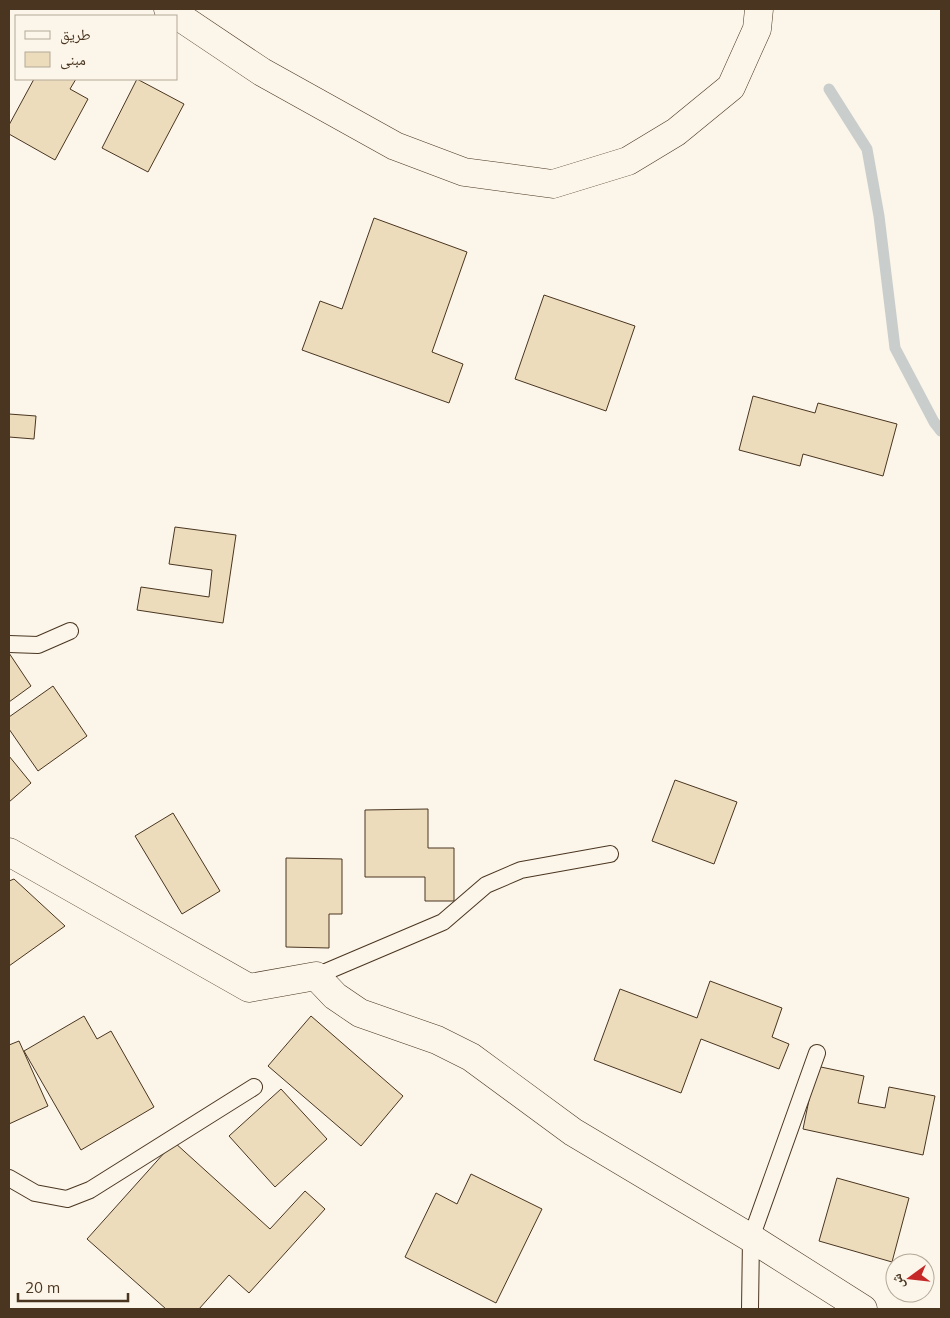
<svg xmlns="http://www.w3.org/2000/svg" width="950" height="1318" viewBox="0 0 950 1318" font-family="Mulish,'Noto Naskh Arabic',sans-serif">
  <rect width="100%" height="100%" fill="#fbf6e9"/>
  <g fill="none" stroke-linecap="round" stroke-linejoin="round">
    <path stroke="#c9cecd" stroke-width="11" d="M829 89 867 149 879 216 895 348 934 422 941 431"/>
  </g>
  <g fill="#ecdcbc" stroke="#4a3520">
    <path d="M34 79H76L70 89 88 99 55 160 9 134V125Z"/>
    <path d="M137 79 184 104 148 172 102 148Z"/>
    <path d="M374 218 467 252 432 352 463 364 449 403 302 350 320 301 342 309Z"/>
    <path d="M544 295 635 326 606 411 515 379Z"/>
    <path d="M753 396 815 413 818 403 897 424 883 476 803 454 800 466 739 450Z"/>
    <path d="M9 414 36 416 34 439 9 437Z"/>
    <path d="M175 527 236 535 223 623 137 610 141 587 209 597 212 570 169 564Z"/>
    <path d="M9 653 31 686 9 702Z"/>
    <path d="M53 686 87 736 38 771 9 729V717Z"/>
    <path d="M9 756 31 783 9 802Z"/>
    <path d="M675 780 737 802 714 864 652 841Z"/>
    <path d="M428 809V848H454V901H425V877H365V810Z"/>
    <path d="M173 813 220 891 182 914 135 836Z"/>
    <path d="M286 858 342 859V914H329V948L286 947Z"/>
    <path d="M14 879 65 926 9 966V881Z"/>
    <path d="M710 981 782 1008 772 1037 789 1044 779 1069 701 1039 681 1093 594 1060 620 989 697 1018Z"/>
    <path d="M84 1016 97 1039 111 1031 154 1107 81 1150 24 1051Z"/>
    <path d="M311 1016 403 1096 361 1146 268 1066Z"/>
    <path d="M19 1041 48 1106 9 1124V1045Z"/>
    <path d="M816 1066 864 1076 858 1103 885 1108 889 1087 935 1096 923 1155 803 1129Z"/>
    <path d="M281 1089 327 1139 275 1187 229 1136Z"/>
    <path d="M174 1142 270 1229 305 1191 325 1209 249 1293 229 1275 199 1309H166L87 1239Z"/>
    <path d="M471 1174 542 1209 496 1303 405 1257 436 1193 457 1204Z"/>
    <path d="M837 1178 909 1198 892 1262 819 1241Z"/>
  </g>
  <g fill="none" stroke-linecap="round" stroke-linejoin="round">
    <defs>
      <g id="service">
        <path d="M9 644 38 645 70 631"/>
        <path d="M316 976 443 922 486 885 521 870 610 854"/>
        <path d="M9 1178 35 1193 67 1199 90 1190 254 1087"/>
        <path d="M750 1309 751 1238 817 1053"/>
      </g>
      <path id="minor" d="M9 852 249 988 316 976 335 996 360 1013 437 1040 471 1057 573 1132 751 1238 863 1309"/>
      <path id="tertiary" d="M168 9 262 72 395 146 464 172 553 184 628 161 676 132 731 87 757 29 759 9"/>
    </defs>
    <use href="#service" stroke="#4a3520" stroke-width="18"/>
    <use href="#minor" stroke="#4a3520" stroke-width="29"/>
    <use href="#tertiary" stroke="#4a3520" stroke-width="29"/>
    <use href="#service" stroke="#fbf6e9" stroke-width="16"/>
    <use href="#minor" stroke="#fbf6e9" stroke-width="28"/>
    <use href="#tertiary" stroke="#fbf6e9" stroke-width="28"/>
  </g>
  <rect width="950" height="1318" fill="none" stroke="#4a3520" stroke-width="20"/>
  <rect x="15" y="15" width="162" height="65" fill="#fbf6e9" stroke="#b4a999"/>
  <rect x="25" y="31" width="25" height="8" fill="#fbf6e9" stroke="#b4a999"/>
  <text x="60" y="40" font-size="15" fill="#4a3520">طريق</text>
  <rect x="25" y="52" width="25" height="15" fill="#ecdcbc" stroke="#b4a999"/>
  <text x="60" y="65" font-size="15" fill="#4a3520">مبنى</text>
  <g transform="translate(910 1278) rotate(255)"><circle r="24" fill="#fbf6e9" stroke="#b4a999"/>
  <path d="M0-4L9 19L0 12L-9 19Z" fill="#c62828"/>
  <text y="-8" font-size="14" font-weight="bold" text-anchor="middle" fill="#4a3520">ش</text>
  </g>
  <path d="M18 1293v8h110v-8" fill="none" stroke="#4a3520" stroke-width="2.5"/>
  <text x="25" y="1293" font-size="15" fill="#4a3520" stroke="#fbf6e9" stroke-width="4" paint-order="stroke">20 m</text>
</svg>
